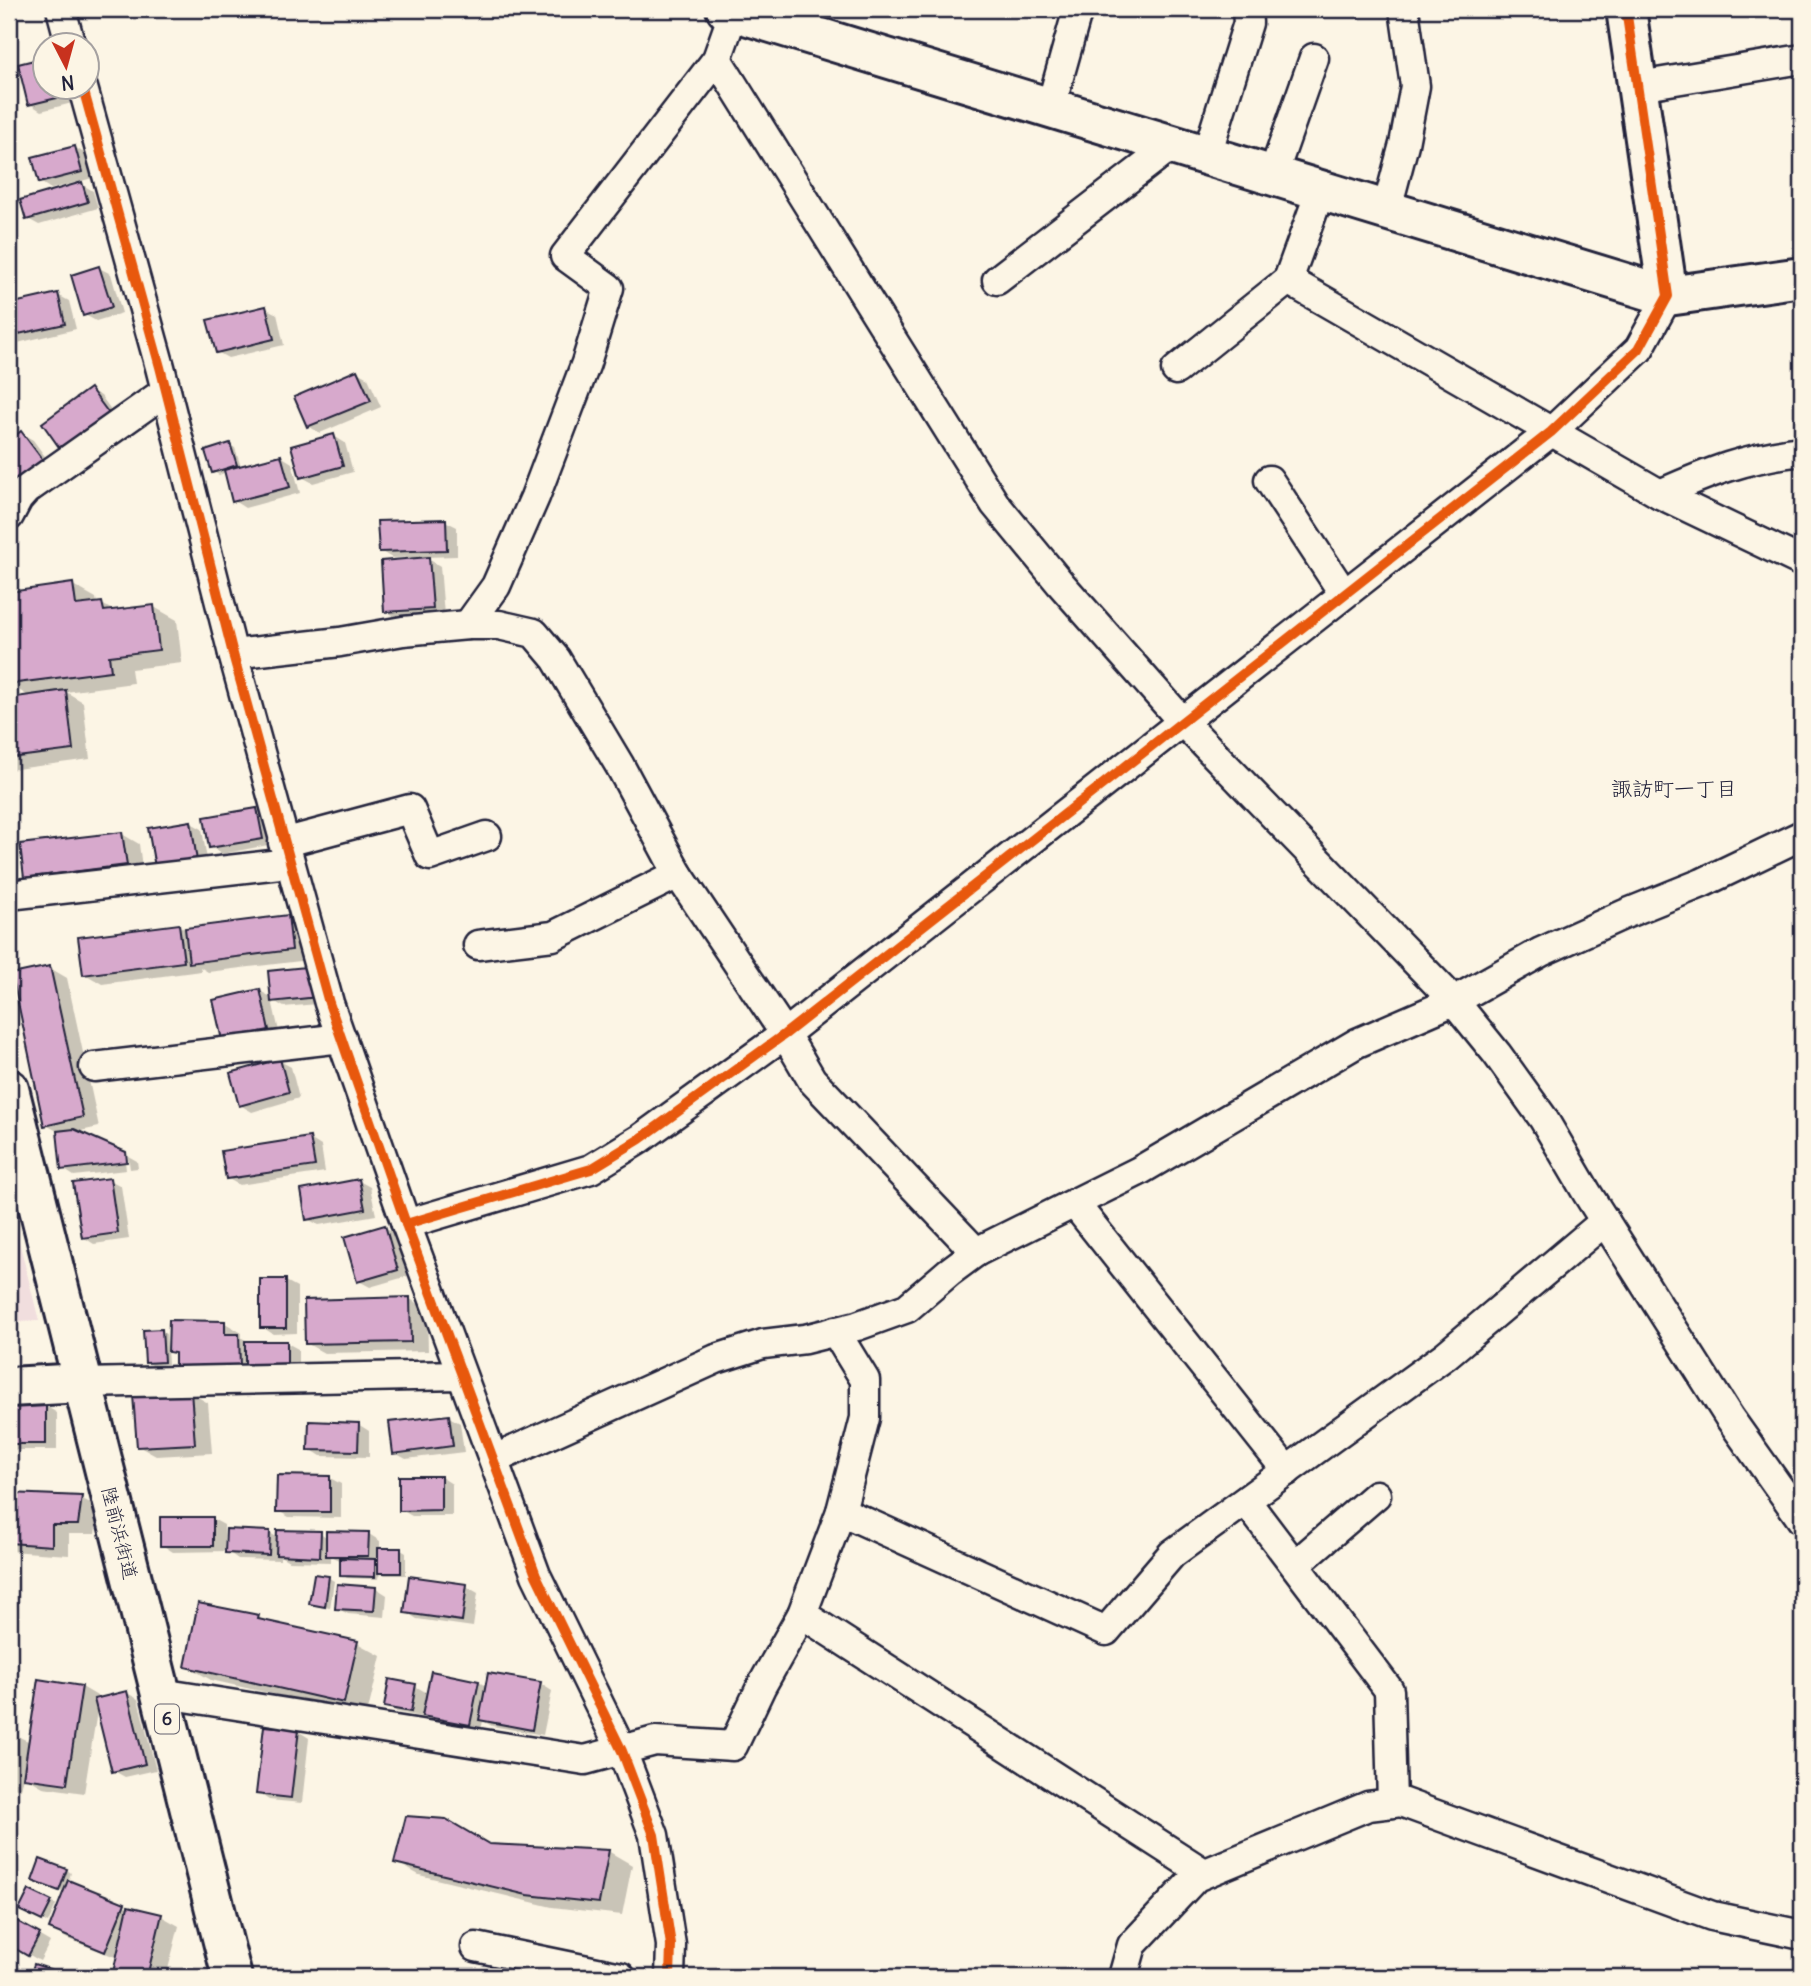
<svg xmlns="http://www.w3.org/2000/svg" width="1811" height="1986" viewBox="0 0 1811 1986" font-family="Delius,'Klee One',sans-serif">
  <rect width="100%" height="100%" fill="#fcf5e5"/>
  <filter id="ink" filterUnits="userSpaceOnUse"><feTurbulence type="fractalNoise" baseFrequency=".0143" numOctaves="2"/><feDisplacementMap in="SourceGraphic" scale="14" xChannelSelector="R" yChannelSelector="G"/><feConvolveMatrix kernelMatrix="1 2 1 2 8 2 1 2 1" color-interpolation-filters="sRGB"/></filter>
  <g filter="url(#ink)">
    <path fill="#f1dede" d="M9 1201 39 1321 9 1322Z"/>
    <g fill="#0003">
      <path d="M46 88H67L72 103 41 111 30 104Z"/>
      <path d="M74 147 86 154 92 178 78 182 93 191 98 208 39 225 28 219 77 185V182L51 189 40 182Z"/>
      <path d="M99 268 111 274 122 313 96 321 85 315Z"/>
      <path d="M58 295 69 301 76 329 9 345V306Z"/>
      <path d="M265 308 277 314 284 345 228 358 217 352Z"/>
      <path d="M357 372 368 378 381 407 320 433 308 426Z"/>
      <path d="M90 390 101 396 120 422 74 455Z"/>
      <path d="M21 433 33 440 55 470 9 494V443Z"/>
      <path d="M334 436 345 443 353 472 313 483 302 477Z"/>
      <path d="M230 445 235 448 241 467 281 456 292 463 300 493 245 508 234 501 226 472 219 475 214 472Z"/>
      <path d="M445 521 457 527V556L425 557 440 566 444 615 397 618 386 611 411 557 392 558 380 551Z"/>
      <path d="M73 585 96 598 97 604H102L114 611 154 607 177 620 182 663 131 669 133 683 66 692 83 702 90 759 9 770V699L30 697 9 684V594Z"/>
      <path d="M257 810 268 816 273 844 222 854 211 847Z"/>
      <path d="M191 823 202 829 208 866 168 873Z"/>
      <path d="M122 834 139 844 143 875 43 887 25 876Z"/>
      <path d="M287 917 305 927 309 960 208 972 200 967 201 971 102 984 85 974 179 926 185 929Z"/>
      <path d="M50 968 67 978 99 1127 76 1132 124 1153 126 1170 74 1176 63 1169 59 1132 46 1125Z"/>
      <path d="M270 972 328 1003 284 1007 272 1000 280 1036 235 1046 260 991 273 998Z"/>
      <path d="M280 1061 291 1067 299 1098 252 1112 240 1105Z"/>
      <path d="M310 1139 321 1146 325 1172 239 1185 227 1178Z"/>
      <path d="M128 1156 137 1161 138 1168 130 1169Z"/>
      <path d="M110 1180 121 1186 129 1239 94 1244 83 1237Z"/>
      <path d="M359 1181 370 1187 376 1215 319 1225 307 1219Z"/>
      <path d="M385 1227 396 1234 408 1276 370 1287 359 1281Z"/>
      <path d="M286 1281 297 1287V1333L273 1334 262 1327Z"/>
      <path d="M410 1299 427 1309 428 1351 324 1353 306 1343Z"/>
      <path d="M225 1323 242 1333V1338L251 1343H287L298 1349V1370L257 1371 176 1355 169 1350Z"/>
      <path d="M161 1331 166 1334 168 1364 152 1365 147 1362Z"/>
      <path d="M191 1393 208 1403 212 1453 156 1456 138 1446Z"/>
      <path d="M9 1406H46L57 1413V1450H9Z"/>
      <path d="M449 1417 460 1423 464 1452 406 1459 395 1453Z"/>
      <path d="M358 1424 369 1431V1457L321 1456 310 1449Z"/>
      <path d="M441 1477 452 1484V1516H412L401 1510Z"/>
      <path d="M330 1478 341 1484V1518L289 1517 278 1511Z"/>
      <path d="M9 1495 81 1498 99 1508 95 1534H69V1555L9 1551Z"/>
      <path d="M213 1519 224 1525V1549L270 1533 278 1538 320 1533 328 1538V1533L369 1534 380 1541V1550H401L406 1553V1575H385L380 1572 379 1579 347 1578 342 1575V1561L331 1556V1562L289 1561 280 1556V1560L238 1559 227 1551 173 1552 162 1545Z"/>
      <path d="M329 1578 334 1581 330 1608 316 1606 311 1604Z"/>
      <path d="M466 1586 478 1593 473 1627 417 1619 406 1612Z"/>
      <path d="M376 1588 387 1595 385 1617 348 1614 337 1608Z"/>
      <path d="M258 1617 269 1623 357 1643 381 1656 367 1715 211 1680 187 1666Z"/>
      <path d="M433 1673 479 1682 487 1687 490 1675 541 1684 552 1691 543 1735 492 1726 483 1721 481 1730 435 1721 422 1714V1717L397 1712 386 1706 415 1686 429 1694Z"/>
      <path d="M82 1687 99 1697V1700L127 1693 138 1699 156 1770 125 1777 114 1771 98 1705 84 1793 43 1787 24 1776 21 1789 9 1786V1732L30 1742Z"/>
      <path d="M298 1731 309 1738 302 1803 269 1800 258 1793Z"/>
      <path d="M489 1846 608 1851 632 1865 622 1915 552 1907 419 1875 396 1862Z"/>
      <path d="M67 1870 71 1873 68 1882 132 1909 161 1916 179 1926 166 1977H113L118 1958 68 1939 51 1929 65 1893 39 1883Z"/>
      <path d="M30 1892 56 1905 48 1923 21 1910Z"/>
      <path d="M14 1921 50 1942 40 1961 9 1943V1930Z"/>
    </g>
    <g fill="#d7a9cc" stroke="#22223b" stroke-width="2">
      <path d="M46 57V88H59L61 97 28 105 18 64Z"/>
      <path d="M75 146 82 172 39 183 32 157Z"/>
      <path d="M82 182 88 202 26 220 20 200Z"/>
      <path d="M99 266 112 307 83 316 71 275Z"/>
      <path d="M58 293 65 324 9 336V304Z"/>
      <path d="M266 306 274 339 216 353 207 320Z"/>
      <path d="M357 370 371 401 307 427 294 397Z"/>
      <path d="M90 388 110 415 61 450 42 423Z"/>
      <path d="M21 431 45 463 9 490V441Z"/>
      <path d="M334 434 343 466 300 478 291 446Z"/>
      <path d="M230 443 237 465 212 473 205 451Z"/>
      <path d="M281 455 290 487 232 502 224 470Z"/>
      <path d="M446 519 447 550 379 552 377 521Z"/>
      <path d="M429 557 433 609 384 612 381 561Z"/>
      <path d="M73 583 76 605 102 602 104 611 154 605 159 650 109 656 111 671 9 684V592Z"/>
      <path d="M66 690 73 750 9 758V698Z"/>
      <path d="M257 808 263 839 209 848 204 817Z"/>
      <path d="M191 821 197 861 155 867 148 828Z"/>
      <path d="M122 832 127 865 24 878 20 844Z"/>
      <path d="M288 915 292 950 189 963 185 928Z"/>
      <path d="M179 924 184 962 83 975 78 937Z"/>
      <path d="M50 966 83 1117 44 1126 12 974Z"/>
      <path d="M315 966 318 997 271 1002 268 971Z"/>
      <path d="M260 989 269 1030 222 1040 213 1000Z"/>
      <path d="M280 1059 289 1092 239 1106 230 1073Z"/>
      <path d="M74 1129 126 1152 127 1162 61 1170 57 1131Z"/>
      <path d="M310 1137 315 1166 226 1179 221 1151Z"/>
      <path d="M110 1178 118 1233 82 1238 73 1183Z"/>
      <path d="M359 1179 365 1209 306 1220 301 1190Z"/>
      <path d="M385 1225 398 1270 357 1282 344 1237Z"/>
      <rect x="260" y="1279" width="26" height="49"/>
      <path d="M410 1297 411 1342 305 1344 304 1300Z"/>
      <path d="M169 1320 225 1321V1334H239L240 1366 175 1368V1353L168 1352Z"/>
      <path d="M162 1329 164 1362 145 1363 143 1330Z"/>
      <path d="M245 1341H287V1365L245 1366Z"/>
      <path d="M191 1391 195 1444 137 1447 133 1395Z"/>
      <rect x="9" y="1405" width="37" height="39"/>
      <path d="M449 1415 453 1446 393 1454 389 1422Z"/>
      <path d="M309 1421 359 1423 358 1451 308 1450Z"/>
      <path d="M277 1475 330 1476V1512H276Z"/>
      <path d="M399 1476H441V1510L399 1511Z"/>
      <path d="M9 1493 82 1496 78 1525H52V1546L9 1543Z"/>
      <rect x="160" y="1517" width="53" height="29"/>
      <path d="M226 1529 270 1531 269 1555 225 1553Z"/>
      <path d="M277 1530 321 1531 320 1557 276 1555Z"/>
      <path d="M326 1531 369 1532 368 1556H326Z"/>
      <rect x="378" y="1548" width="23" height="25"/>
      <path d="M340 1558 375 1559V1577L340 1576Z"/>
      <path d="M314 1574 329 1576 325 1607 309 1604Z"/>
      <path d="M409 1576 467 1584 462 1621 404 1613Z"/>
      <path d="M337 1584 376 1587 374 1611 335 1609Z"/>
      <path d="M198 1603 259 1615 258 1619 358 1641 344 1703 185 1667Z"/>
      <path d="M431 1671 479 1681 470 1725 422 1716Z"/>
      <path d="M488 1673 541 1682 532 1730 479 1720Z"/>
      <path d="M38 1679 82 1686 67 1784 23 1778Z"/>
      <path d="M389 1679 416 1684 411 1712 384 1707Z"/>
      <path d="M127 1691 145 1764 112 1772 94 1699Z"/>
      <path d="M264 1726 299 1729 291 1798 256 1794Z"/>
      <path d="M9 1730 15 1731 9 1757Z"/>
      <path d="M406 1816 446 1819 489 1844 609 1850 599 1903 527 1895 394 1863Z"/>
      <path d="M40 1859 67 1869 59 1891 32 1881Z"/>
      <path d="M68 1880 125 1903 105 1952 49 1929Z"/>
      <path d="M29 1890 52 1901 42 1921 19 1910Z"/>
      <path d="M128 1906 162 1914 147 1977H112Z"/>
      <path d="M13 1919 40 1934 28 1956 9 1945V1926Z"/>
      <path d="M34 1964 62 1973 61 1977H30Z"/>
      <path d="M389 1972 413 1977H388Z"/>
    </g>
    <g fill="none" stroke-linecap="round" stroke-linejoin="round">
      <defs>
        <g id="street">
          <path d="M61 9 71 46"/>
          <path d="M717 59 995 504 1060 583 1182 721 1454 1001 1497 1054 1543 1118 1587 1193 1729 1417 1802 1520"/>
          <path d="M1639 86 1802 59"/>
          <path d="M83 88 160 367 233 654 329 1003 406 1224 536 1575 622 1751 654 1835 671 1945 670 1977"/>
          <path d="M1050 109 1078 9"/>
          <path d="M1206 157 1248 23 1247 9"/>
          <path d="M1272 177 1314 58"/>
          <path d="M1320 192 1288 280 1660 494 1802 562"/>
          <path d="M1386 212 1404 144 1415 86 1404 9"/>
          <path d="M997 280 1171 146"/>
          <path d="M1176 370 1288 280"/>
          <path d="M1269 480 1344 594"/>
          <path d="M1660 494C1709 472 1748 457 1802 451"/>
          <path d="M9 516 18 499 26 490 166 391"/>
          <path d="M468 625 496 586 535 497 586 363 609 288 565 256 717 59 734 11"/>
          <path d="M233 654 340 642 403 631 468 625H499L534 633 556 659 620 766 678 874 785 1034 812 1080 976 1252"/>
          <path d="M283 843 410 809 430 856 487 836"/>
          <path d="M9 895 289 863"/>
          <path d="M478 945 553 936 678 874"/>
          <path d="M94 1067 342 1038"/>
          <path d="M1075 1204 1287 1471"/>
          <path d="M406 1224 591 1169 640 1139 785 1034 1551 432 1639 349 1668 296"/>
          <path d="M82 1383 461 1375"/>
          <path d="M495 1459 716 1359 763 1344 805 1339 857 1326 907 1308 949 1272 976 1252 1139 1171 1357 1043 1454 1001 1541 952 1625 914 1702 883 1802 835"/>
          <path d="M1246 1501 1389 1690 1392 1803"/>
          <path d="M841 1511 1106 1631 1172 1554 1446 1355 1605 1221"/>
          <path d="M1295 1565 1376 1495"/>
          <path d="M802 1614 1204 1873"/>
          <path d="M160 1693 585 1760 655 1741 733 1746 761 1687 802 1614 841 1511 865 1418V1380L835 1331"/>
          <path d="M476 1947 621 1977"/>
          <path d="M1123 1977 1132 1945 1196 1877 1368 1806 1401 1802 1712 1916 1802 1935"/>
        </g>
        <g id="secondary">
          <path d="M726 9 1668 296 1802 277"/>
          <path d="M1626 9 1668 296"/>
          <path d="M9 1387 82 1383"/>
        </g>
        <path id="highway" d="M9 1089 232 1977"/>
      </defs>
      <use href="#street" stroke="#22223b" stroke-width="33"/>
      <use href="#secondary" stroke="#22223b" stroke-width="44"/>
      <use href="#highway" stroke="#22223b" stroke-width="44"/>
      <use href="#street" stroke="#fcf5e5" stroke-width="28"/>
      <use href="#secondary" stroke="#fcf5e5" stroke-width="38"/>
      <use href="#highway" stroke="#fcf5e5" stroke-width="38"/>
      <defs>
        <g id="cycleway">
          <path d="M83 88 160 367 233 654 329 1003 406 1224 536 1575 622 1751 654 1835 671 1945 670 1977"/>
          <path d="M406 1224 591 1169 640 1139 785 1034 1551 432 1639 349 1668 296 1626 9"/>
        </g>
      </defs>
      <use href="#cycleway" stroke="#fcf5e5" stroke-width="15"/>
      <use href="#cycleway" stroke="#e8590c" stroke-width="10"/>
    </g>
  </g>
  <g text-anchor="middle" stroke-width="6" stroke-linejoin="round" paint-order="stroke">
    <rect fill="#fcf5e5" stroke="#63616e" stroke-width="2" x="155" y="1704.5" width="24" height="29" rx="5"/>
    <g font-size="18" font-weight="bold" fill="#22223b">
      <text x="167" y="1725">6</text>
    </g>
    <g font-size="19" fill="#22223b" stroke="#fcf5e5">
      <text transform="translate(120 1533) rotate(76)" y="7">陸前浜街道</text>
    </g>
    <g font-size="21" fill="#22223b" stroke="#fcf5e5">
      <text x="1674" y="796">諏訪町一丁目</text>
    </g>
  </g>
  <rect width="1811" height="1986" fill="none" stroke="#fcf5e5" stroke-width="35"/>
  <rect x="18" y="18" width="1776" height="1951" fill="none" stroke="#22223b" stroke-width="2.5" filter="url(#ink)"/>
  <g transform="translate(66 66) rotate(174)"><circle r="33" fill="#fcf5e5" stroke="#a5a1a1" stroke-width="2"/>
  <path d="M0-5L12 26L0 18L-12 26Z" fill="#c8321e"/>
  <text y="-10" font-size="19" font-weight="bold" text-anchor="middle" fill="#22223b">N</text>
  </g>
</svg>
